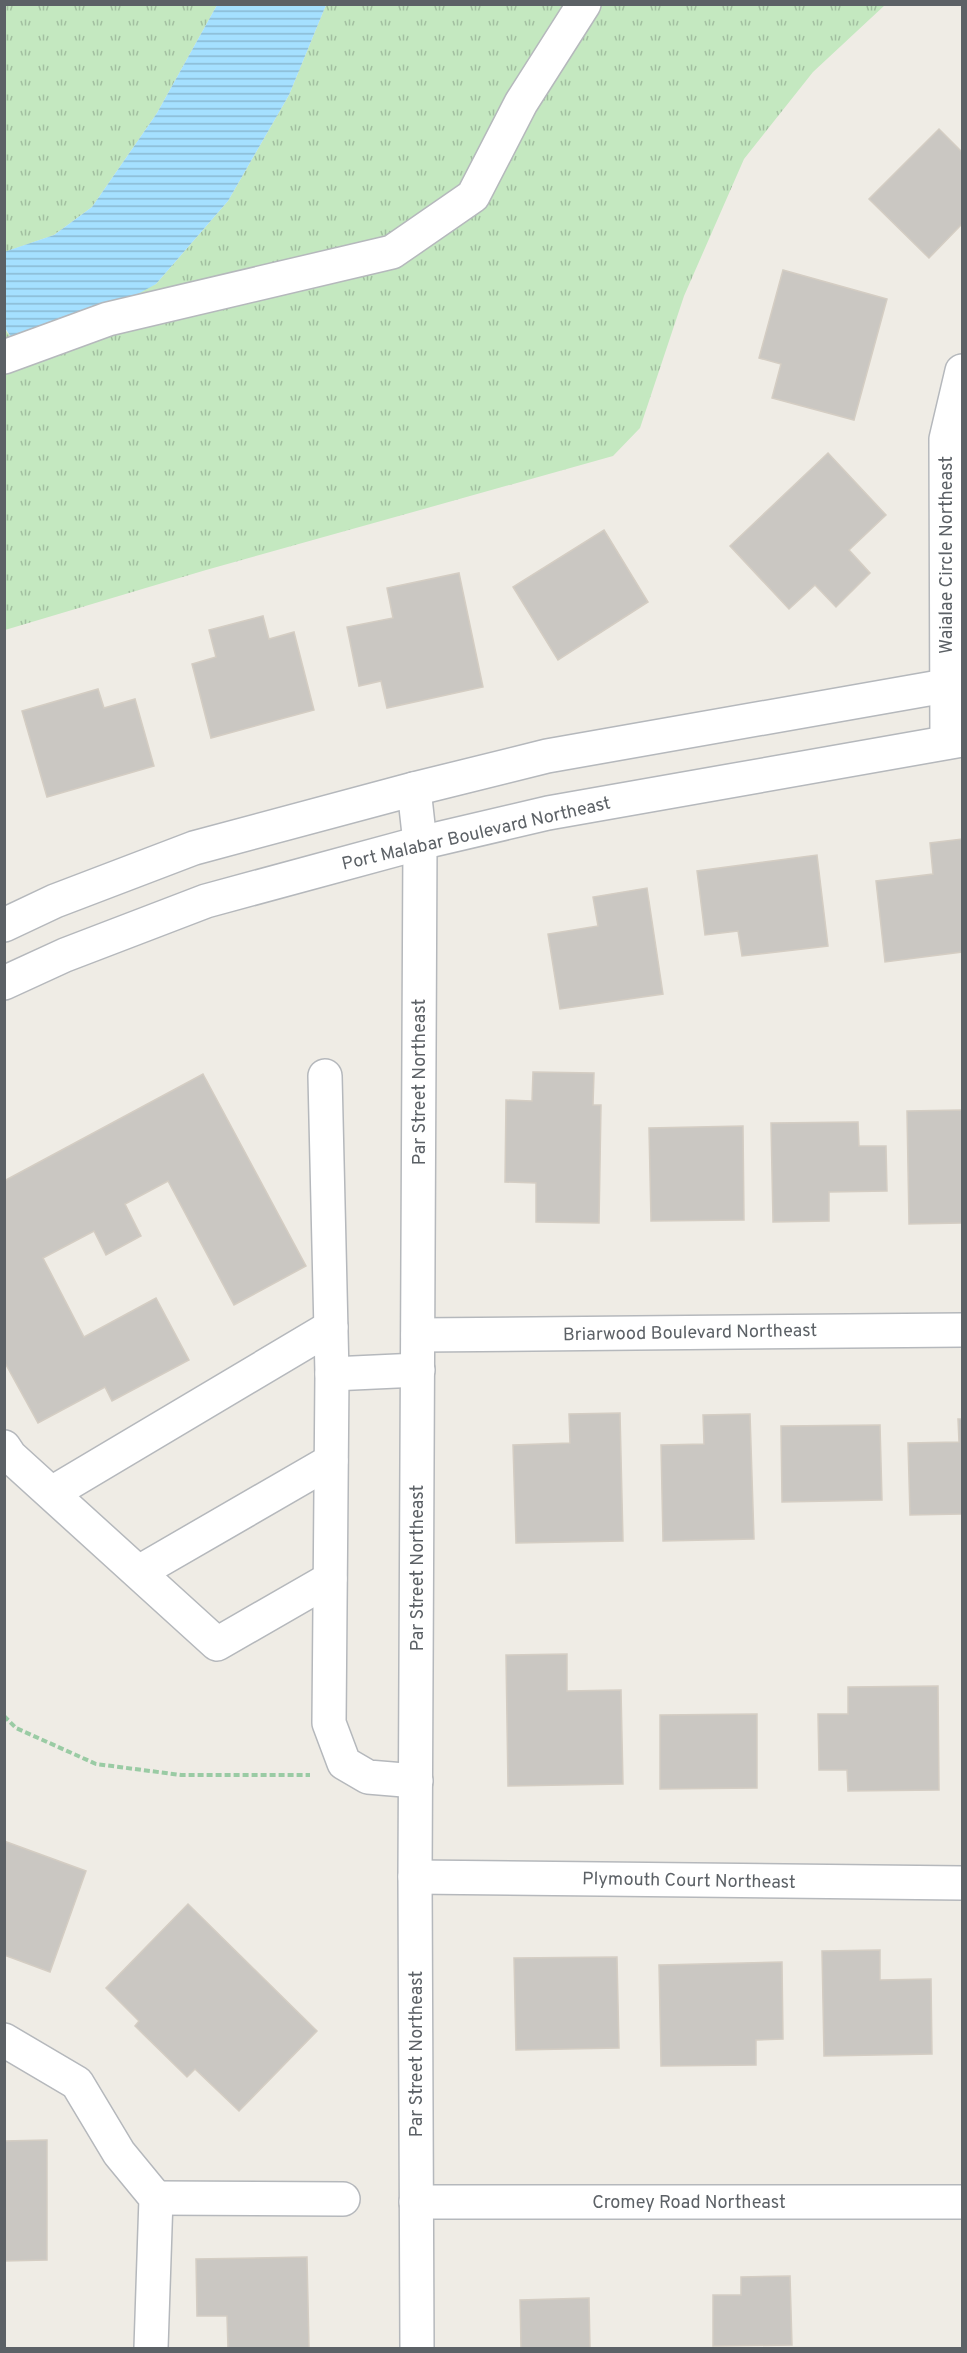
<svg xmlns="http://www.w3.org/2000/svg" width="967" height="2353" viewBox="0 0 967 2353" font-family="Overpass,sans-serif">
  <defs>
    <pattern id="grass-tufts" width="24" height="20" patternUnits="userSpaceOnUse" patternTransform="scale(1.5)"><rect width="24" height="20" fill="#c4e8c0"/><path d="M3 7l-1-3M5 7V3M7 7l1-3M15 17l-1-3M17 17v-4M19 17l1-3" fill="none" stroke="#a2bfa0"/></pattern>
    <pattern id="water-rules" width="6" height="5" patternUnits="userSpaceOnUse" patternTransform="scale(1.5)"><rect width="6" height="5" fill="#a5e0ff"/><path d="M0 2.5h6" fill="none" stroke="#8ab9d2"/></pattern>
  </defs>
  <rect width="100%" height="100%" fill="#efece5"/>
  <g fill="url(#grass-tufts)">
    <path d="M4 5H217L157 113 92 207 54 235 5 252Z"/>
    <path d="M326 5H885L813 72 744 159 684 296 640 428 613 456 206 570 5 630 4 328 13 340 156 284 228 201 289 95Z"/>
  </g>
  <path fill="url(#water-rules)" d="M217 5H326L289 95 228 201 156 284 78 327 13 340 5 328 4 252 54 235 92 207 157 113Z"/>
  <g fill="#cac7c2" stroke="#d4cdc3" stroke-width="1.5">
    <path d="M939 129 962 152V224L929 258 869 199Z"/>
    <path d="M783 270 887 299 854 420 772 398 781 364 759 358Z"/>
    <path d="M828 453 886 515 849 550 870 573 836 607 815 585 789 609 730 546Z"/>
    <path d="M604 530 648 602 558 660 513 587Z"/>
    <path d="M459 573 483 687 387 708 381 681 359 686 347 627 393 618 387 588Z"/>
    <path d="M263 616 269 639 294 632 314 710 211 738 192 664 216 657 209 630Z"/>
    <path d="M98 689 104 708 135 699 154 766 47 797 22 711Z"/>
    <path d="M962 839V952L885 962 876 881 933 874 930 843Z"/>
    <path d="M817 855 828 946 742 956 738 931 705 935 697 871Z"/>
    <path d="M647 888 663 994 560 1009 548 934 598 926 593 897Z"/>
    <path d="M533 1072 594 1073 593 1105H601L599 1223 536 1222V1183L505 1182 506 1100 532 1101Z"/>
    <path d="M203 1074 306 1266 234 1305 168 1181 125 1204 141 1236 106 1255 94 1231 43 1258 84 1337 156 1298 189 1360 112 1401 105 1387 38 1423 4 1361V1181Z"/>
    <path d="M962 1110V1223L909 1224 907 1111Z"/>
    <path d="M858 1122 859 1146H886L887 1191 829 1192V1221L773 1222 771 1123Z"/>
    <path d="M743 1126 744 1220 651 1221 649 1128Z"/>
    <path d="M620 1413 623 1541 516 1543 513 1445 570 1443 569 1414Z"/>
    <path d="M750 1414 754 1539 663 1541 661 1445 704 1444 703 1415Z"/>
    <path d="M958 1419H962V1514L910 1515 908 1443 959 1442Z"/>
    <path d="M880 1425 882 1500 782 1502 781 1426Z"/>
    <path d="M567 1654V1691L621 1690 623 1784 508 1786 506 1655Z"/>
    <path d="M938 1686 939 1790 848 1791 847 1770H819L818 1714H848V1687Z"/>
    <path d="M757 1714V1788L660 1789V1715Z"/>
    <path d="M4 1841 86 1871 50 1972 4 1955Z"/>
    <path d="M188 1904 317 2031 239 2111 195 2069 187 2077 135 2026 139 2021 106 1988Z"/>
    <path d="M880 1950V1980L931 1979 932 2054 824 2056 822 1951Z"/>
    <path d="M617 1957 619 2048 516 2050 514 1958Z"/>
    <path d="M782 1962 783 2039 756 2040V2065L661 2066 659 1965Z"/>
    <path d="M47 2140V2260L4 2261V2141Z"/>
    <path d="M307 2257 309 2348H228L227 2316H197L196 2259Z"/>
    <path d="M790 2276 792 2345 713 2346V2295H741V2277Z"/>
    <path d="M589 2298 590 2348H521L520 2300Z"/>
  </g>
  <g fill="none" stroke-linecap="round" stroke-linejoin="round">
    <defs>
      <g id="minor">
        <path d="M4 357 108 319 392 252 473 196 521 103 584 4"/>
        <path d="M947 742 946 439 962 371"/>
        <path d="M414 789 420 843 415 1877 417 2348"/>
        <path d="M4 925 55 901 194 848 414 789 547 756 962 683"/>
        <path d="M4 983 65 955 206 901 420 843 548 813 962 740"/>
        <path d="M325 1076 332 1374 418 1370"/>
        <path d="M418 1335 962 1330"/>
        <path d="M332 1374 329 1723 344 1763 368 1777 416 1781"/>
        <path d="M4 1447 10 1456 217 1644 330 1579"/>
        <path d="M52 1493 331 1327"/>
        <path d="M139 1572 331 1461"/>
        <path d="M415 1877 962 1883"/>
        <path d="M4 2040 77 2083 119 2153 156 2198 151 2348"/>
        <path d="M156 2198 343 2199"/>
        <path d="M416 2202H962"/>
      </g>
    </defs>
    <use href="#minor" stroke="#b5b8bc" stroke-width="36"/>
    <path stroke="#9acba4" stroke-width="4" stroke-dasharray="6 3" stroke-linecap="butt" d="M4 1716 16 1728 96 1764 181 1775H310"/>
    <use href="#minor" stroke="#fff" stroke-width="33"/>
  </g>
  <g text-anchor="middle" stroke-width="6" stroke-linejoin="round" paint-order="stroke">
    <g font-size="18" fill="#5c6166" stroke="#fff">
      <text transform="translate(946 555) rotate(-90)" y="6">Waialae Circle Northeast</text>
      <text transform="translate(476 833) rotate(-13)" y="6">Port Malabar Boulevard Northeast</text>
      <text transform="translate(419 1082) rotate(-90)" y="6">Par Street Northeast</text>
      <text transform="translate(690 1332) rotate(-1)" y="6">Briarwood Boulevard Northeast</text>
      <text transform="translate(417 1568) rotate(-90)" y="6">Par Street Northeast</text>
      <text transform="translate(689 1880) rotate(1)" y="6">Plymouth Court Northeast</text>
      <text transform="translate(416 2054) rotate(-90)" y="6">Par Street Northeast</text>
      <text x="689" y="2208">Cromey Road Northeast</text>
    </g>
  </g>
  <rect width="967" height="2353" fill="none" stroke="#5c6166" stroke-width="12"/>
</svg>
